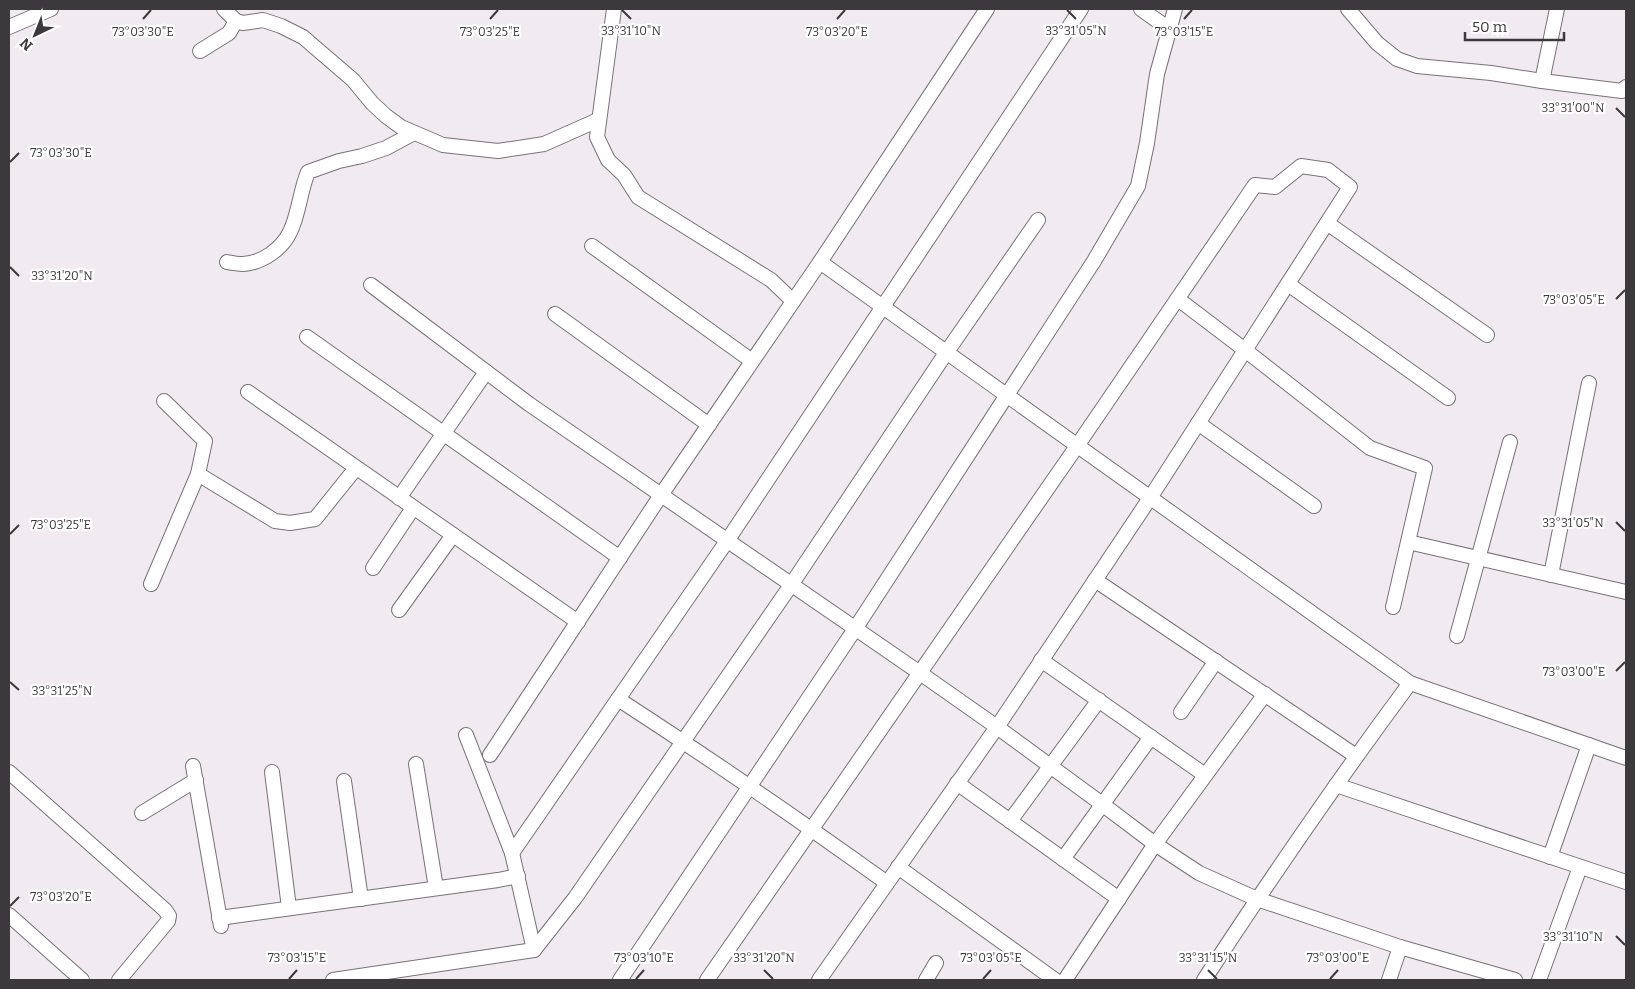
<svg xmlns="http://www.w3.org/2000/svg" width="1635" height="989" viewBox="0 0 1635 989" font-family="Bitter,serif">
  <rect width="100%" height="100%" fill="#f1eaf0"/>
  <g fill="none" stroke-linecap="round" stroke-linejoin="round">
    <defs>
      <g id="minor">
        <path d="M224 9 236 21 243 23 263 20 281 26 303 37 353 80 372 103 386 116 401 127 443 145 498 151 544 144 598 120"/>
        <path d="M614 9 597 137 608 160 624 175 638 197 771 280 793 301"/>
        <path d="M1141 9 1169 29"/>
        <path d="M1348 9 1377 43 1397 59 1417 66 1491 73 1542 81 1622 91 1626 87"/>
        <path d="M9 27 51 9"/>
        <path d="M200 51 229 33 236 21"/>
        <path d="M1542 81 1557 9"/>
        <path d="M1327 223 1487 335"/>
        <path d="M592 246 752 361"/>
        <path d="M227 262C232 263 238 264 243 264 262 263 282 249 290 232 299 214 300 191 308 172L339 161 362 156 386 148 414 133"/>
        <path d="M820 262 1410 683 1626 758"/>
        <path d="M1288 284 1448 398"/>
        <path d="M371 285 529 404 920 673 997 727 1102 804 1155 844 1199 873 1257 899 1400 947 1515 980"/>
        <path d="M1178 299 1245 350 1370 448 1425 468 1393 607"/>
        <path d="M555 314 709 425"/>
        <path d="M307 337 620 558"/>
        <path d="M248 392 578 622"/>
        <path d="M1198 423 1314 506"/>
        <path d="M198 474 275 521 290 523 315 519 356 468"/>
        <path d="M399 498 486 372"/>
        <path d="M1408 542 1626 592"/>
        <path d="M373 568 413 508"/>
        <path d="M1551 575 1589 383"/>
        <path d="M1095 580 1356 756"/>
        <path d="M151 584 198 474 205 441 164 401"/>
        <path d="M399 610 453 535"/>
        <path d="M1457 636 1510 442"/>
        <path d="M1041 660 1205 775"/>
        <path d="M618 699C709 758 799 820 887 883"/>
        <path d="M1181 712 1216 661"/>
        <path d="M466 735 512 853 534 950"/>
        <path d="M490 755 661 495 820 262 987 9"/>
        <path d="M416 764 436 888"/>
        <path d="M193 766 221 926"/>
        <path d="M9 772 165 910 169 916 168 921 119 980"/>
        <path d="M272 772 289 908"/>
        <path d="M344 781 361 899"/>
        <path d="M957 783 1119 899"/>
        <path d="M1336 785 1626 882"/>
        <path d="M142 813 196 780"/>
        <path d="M1010 821 1099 700"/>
        <path d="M512 853 727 541 1081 9"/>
        <path d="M1550 857 1589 745"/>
        <path d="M1063 859 1151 737"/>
        <path d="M898 867 1055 980"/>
        <path d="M9 915 82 980"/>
        <path d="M219 918 498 880 518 876"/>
        <path d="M333 980 534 950 575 898 791 585 946 353 1038 220"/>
        <path d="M620 980 855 629 1094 261 1138 186 1147 143 1157 74 1175 9"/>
        <path d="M707 980 1077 446 1255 185 1275 187 1301 166 1328 170 1350 187 1150 498 997 727 819 980"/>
        <path d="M926 980 936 963"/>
        <path d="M1065 980 1155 844 1265 694"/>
        <path d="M1204 980C1270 879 1338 780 1410 683"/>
        <path d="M1389 980 1400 947"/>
        <path d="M1539 980 1580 867"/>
      </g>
    </defs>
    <use href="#minor" stroke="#787277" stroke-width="16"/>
    <use href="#minor" stroke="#fff" stroke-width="14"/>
  </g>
  <path fill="none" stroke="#3c393c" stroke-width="2" d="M622 10 631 19M1067 10 1076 19M143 19 151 10M490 19 498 10M837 19 845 10M1184 19 1192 10M1616 108 1625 117M10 162 19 153M10 267 19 276M1616 299 1625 290M1616 522 1625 531M10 534 19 525M1616 671 1625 662M10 682 19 690M10 906 19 897M1616 936 1625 945M764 970 773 979M1208 970 1217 979M289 979 297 970M636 979 644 970M983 979 991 970M1330 979 1338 970"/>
  <g font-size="12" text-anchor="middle" fill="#3c393c" stroke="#fff" stroke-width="4.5" stroke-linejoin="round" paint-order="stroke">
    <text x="631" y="35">33°31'10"N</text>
    <text x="1076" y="35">33°31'05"N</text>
    <text x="143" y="36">73°03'30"E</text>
    <text x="490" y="36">73°03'25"E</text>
    <text x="837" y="36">73°03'20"E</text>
    <text x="1184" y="36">73°03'15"E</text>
    <text x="1573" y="112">33°31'00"N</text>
    <text x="61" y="157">73°03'30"E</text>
    <text x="62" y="280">33°31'20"N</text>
    <text x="1574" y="304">73°03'05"E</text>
    <text x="1573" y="527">33°31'05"N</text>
    <text x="61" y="529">73°03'25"E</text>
    <text x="1574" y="676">73°03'00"E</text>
    <text x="62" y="695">33°31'25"N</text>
    <text x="61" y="901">73°03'20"E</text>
    <text x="1573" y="941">33°31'10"N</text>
    <text x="297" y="962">73°03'15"E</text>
    <text x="644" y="962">73°03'10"E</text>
    <text x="991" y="962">73°03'05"E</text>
    <text x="1338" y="962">73°03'00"E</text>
    <text x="764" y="962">33°31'20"N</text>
    <text x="1208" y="962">33°31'15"N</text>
  </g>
  <rect width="1635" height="989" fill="none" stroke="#3c393c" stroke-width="20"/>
  <g transform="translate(35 35) rotate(223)" stroke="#ffffff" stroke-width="4" paint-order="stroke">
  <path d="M0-4L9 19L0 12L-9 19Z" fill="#3c393c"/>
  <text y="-8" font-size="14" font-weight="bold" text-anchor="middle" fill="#3c393c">N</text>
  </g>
  <path d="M1465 32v8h99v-8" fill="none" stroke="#3c393c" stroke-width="2.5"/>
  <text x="1472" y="32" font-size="15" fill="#3c393c" stroke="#ffffff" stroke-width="4" paint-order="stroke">50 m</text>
</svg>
